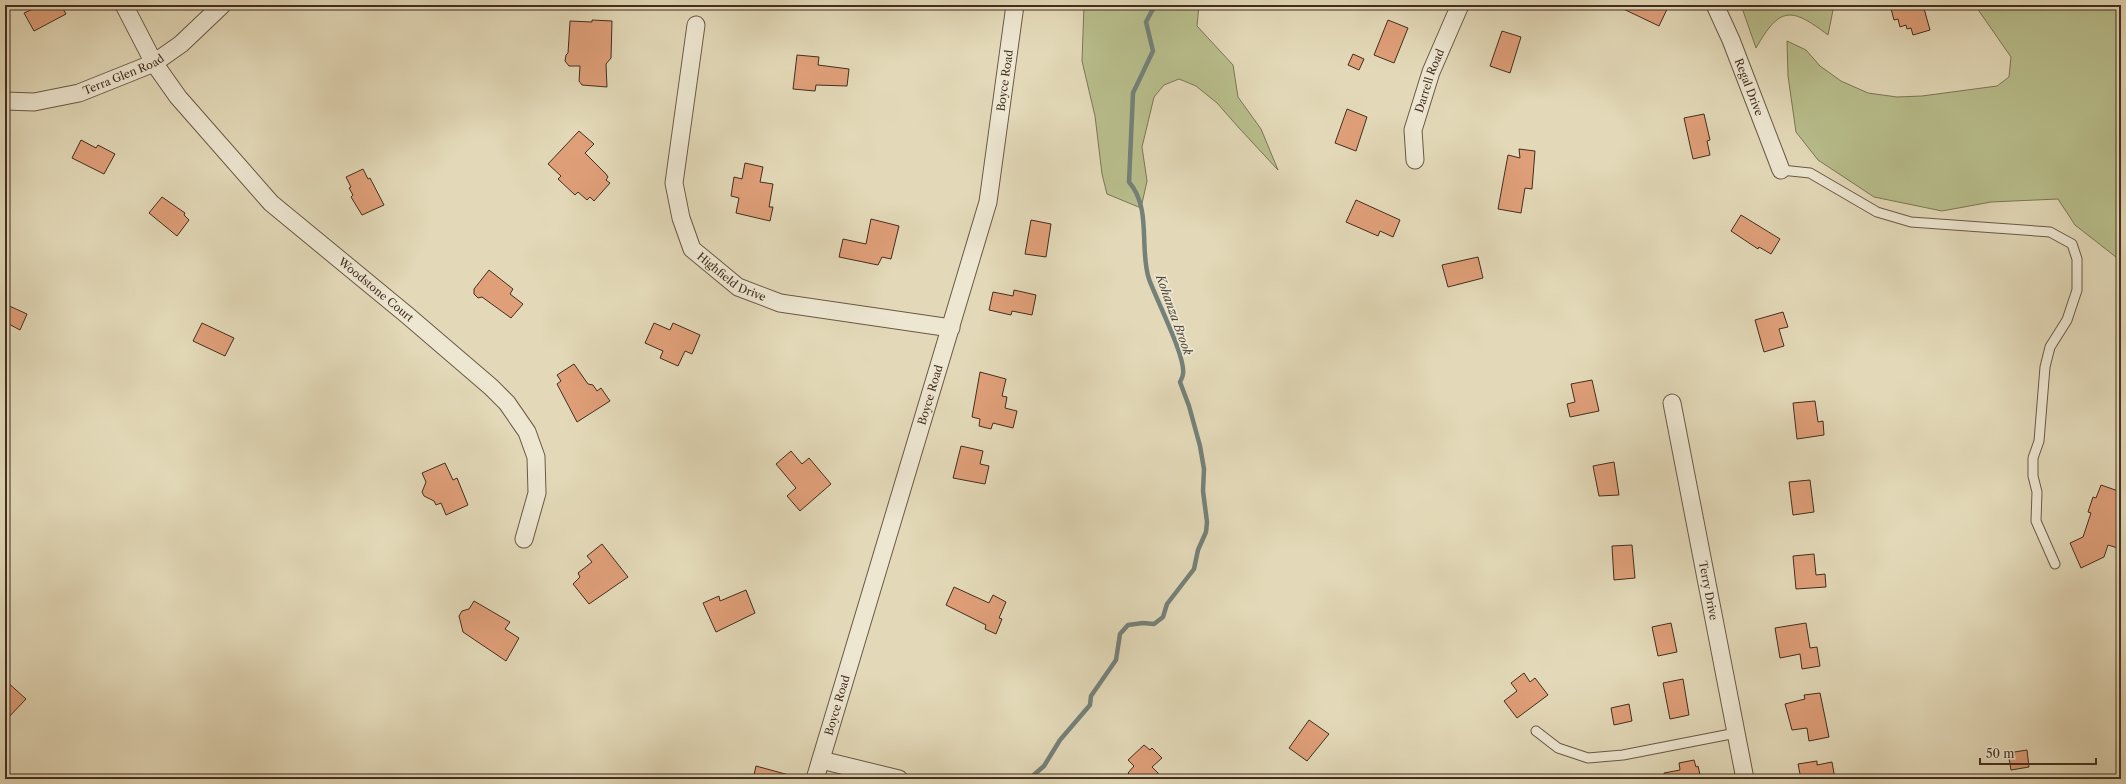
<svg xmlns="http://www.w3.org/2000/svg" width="2126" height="784" viewBox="0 0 2126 784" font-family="'Libre Caslon Text',serif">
  <rect width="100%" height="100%" fill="#e3d9b8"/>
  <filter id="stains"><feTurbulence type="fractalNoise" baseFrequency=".005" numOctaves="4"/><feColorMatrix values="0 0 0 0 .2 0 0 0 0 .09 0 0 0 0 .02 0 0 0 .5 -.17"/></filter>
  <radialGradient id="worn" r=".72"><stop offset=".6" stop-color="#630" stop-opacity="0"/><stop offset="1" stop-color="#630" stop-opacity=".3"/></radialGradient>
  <g fill="#b8be8c" stroke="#7d7656">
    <path d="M1084 5H1199L1197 26 1233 65 1238 97 1261 129 1278 170 1239 128 1217 103 1196 86 1179 79 1164 85 1154 97 1142 147 1147 181 1141 208 1107 194 1102 174 1095 116 1082 61Z"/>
    <path d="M1741 5H1834L1828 35C1791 7 1780 6 1756 48Z"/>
    <path d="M1981 5H2022L2043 10 2045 5H2121V261L2075 225 2058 199 1991 202 1942 211 1874 197 1818 160 1796 132 1788 76 1787 41 1806 50 1820 66 1841 81 1868 93 1897 97 1922 96 1997 86 2009 77 2011 57 1979 11Z"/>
  </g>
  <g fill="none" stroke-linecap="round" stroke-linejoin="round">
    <path stroke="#748179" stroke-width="4.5" d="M1029 779 1044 766 1060 740 1090 705 1091 696 1116 660 1120 634 1128 625 1143 623 1154 624 1163 617 1167 604 1194 569 1198 550 1206 532 1207 522 1203 491 1204 469 1200 446 1189 406 1180 382C1181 380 1183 377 1183 374 1186 357 1156 299 1149 279 1139 250 1152 208 1129 182L1133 93 1153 51 1146 22 1155 5"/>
  </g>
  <g fill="#df9f79" stroke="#422e1f">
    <path d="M31 5H61L66 14 34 31 24 13 33 9Z"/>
    <path d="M1615 5H1669L1659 26Z"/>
    <path d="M1890 5H1923L1930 30 1913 35 1911 28 1907 29 1906 25 1900 27 1898 19 1894 20Z"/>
    <path d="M592 20 612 21 611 58 606 64 607 87 582 85 579 81 580 66H569L565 61 566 55 568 53 570 21 592 22Z"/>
    <path d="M1388 20 1408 28 1394 63 1374 55Z"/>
    <path d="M1502 31 1521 37 1510 73 1490 66Z"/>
    <path d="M1353 54 1364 59 1359 70 1348 65Z"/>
    <path d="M797 55 819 57 818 65 849 69 847 86 816 85 815 91 793 89Z"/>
    <path d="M1347 109 1367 117 1356 151 1335 143Z"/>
    <path d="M1704 114 1710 140 1707 141 1710 155 1693 159 1684 118Z"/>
    <path d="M579 131 594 144 585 153 606 174 608 177 606 180 610 183 594 201 590 197 587 200 578 192 575 195 558 179 561 176 548 164Z"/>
    <path d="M81 140 96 148 98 145 115 154 104 174 72 158Z"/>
    <path d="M1519 149 1535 151 1532 189 1525 188 1521 213 1498 209 1508 155 1520 158Z"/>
    <path d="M745 163 763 167 760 182 773 184 769 207H773L770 221 736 213 739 198 731 196 734 177 742 179Z"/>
    <path d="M363 169 368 179 370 178 384 205 362 215 351 197 353 195 349 188 351 187 346 177Z"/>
    <path d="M162 197 185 213 184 215 189 220 177 236 149 213Z"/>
    <path d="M1356 200 1400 220 1393 237 1380 231 1378 236 1346 222Z"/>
    <path d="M1741 215 1780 239 1771 254 1759 247 1758 249 1731 231Z"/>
    <path d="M871 219 899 226 891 259 882 257 878 265 839 257 843 239 866 244Z"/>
    <path d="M1031 220 1051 224 1046 257 1025 254Z"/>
    <path d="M1478 257 1483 278 1448 287 1442 265Z"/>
    <path d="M489 270 513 289 510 294 523 304 511 318 482 297 478 298 474 294V289Z"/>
    <path d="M1014 290 1036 295 1032 315 1012 311 1011 315 989 310 993 292 1013 296Z"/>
    <path d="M5 304 27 314 20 330 5 322Z"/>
    <path d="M1783 312 1788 327 1779 329 1784 346 1764 352 1755 320Z"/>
    <path d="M202 323 234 338 225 356 193 341Z"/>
    <path d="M654 323 670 330 673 323 700 335 692 354 685 351 678 366 660 358 663 351 645 343Z"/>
    <path d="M574 364 588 384 593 385 597 391 601 388 610 401 577 422 557 384 561 381 557 375Z"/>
    <path d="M980 372 1006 379 1002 396 1007 397 1005 408 1017 411 1013 428 993 423 991 429 979 426 980 419 972 417Z"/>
    <path d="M1592 380 1599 411 1570 417 1567 404 1575 402 1571 384Z"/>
    <path d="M1815 401 1818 422 1823 421 1824 435 1797 439 1793 403Z"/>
    <path d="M961 446 983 451 980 464 989 466 985 484 953 478Z"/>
    <path d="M791 451 802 464 809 458 831 484 800 511 787 496 796 488 776 464Z"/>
    <path d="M1614 462 1619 495 1599 496 1593 466Z"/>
    <path d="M445 463 453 480 457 478 468 505 446 515 441 503 436 505 434 501 424 496 422 492 426 482 422 473Z"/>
    <path d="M1810 480 1814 512 1793 515 1789 482Z"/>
    <path d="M2101 485 2121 492V549L2108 545 2104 557 2081 568 2070 543 2083 537 2091 513 2088 512 2093 497 2096 498Z"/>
    <path d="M602 544 628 577 589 604 573 584 580 577 578 573 592 562 587 556Z"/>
    <path d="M1632 545 1635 578 1614 580 1612 546Z"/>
    <path d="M1814 554 1816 575 1825 574 1826 587 1796 589 1793 556Z"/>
    <path d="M954 587 989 603 993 595 1006 602 999 618 1002 619 996 634 985 629 986 625 946 605Z"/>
    <path d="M746 590 755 613 716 632 703 603 719 596 720 601Z"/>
    <path d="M474 601 510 622 505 629 519 638 506 661 463 632 459 616 462 611 469 609Z"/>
    <path d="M1671 623 1677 652 1658 656 1652 627Z"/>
    <path d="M1806 623 1810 648 1817 647 1820 666 1802 669 1800 654 1780 658 1775 628Z"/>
    <path d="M1524 673 1530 682 1535 678 1548 695 1517 718 1504 701 1517 691 1511 683Z"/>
    <path d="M1683 679 1689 715 1670 719 1663 683Z"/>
    <path d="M5 680 26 699 5 721Z"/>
    <path d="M1820 693 1829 737 1809 741 1807 728 1792 730 1785 704 1805 699 1804 695Z"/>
    <path d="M1629 704 1632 721 1614 725 1611 708Z"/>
    <path d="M1309 720 1329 734 1307 761 1289 748Z"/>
    <path d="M1144 745 1150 750 1152 748 1162 758 1152 767 1164 779H1134L1128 773 1134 766 1128 760Z"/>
    <path d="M2027 750 2029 767 2011 770 2008 753Z"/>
    <path d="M1694 760 1696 767 1698 766 1701 779H1665L1664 773 1680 770 1679 763Z"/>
    <path d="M1817 761V765L1832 762 1835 779H1801L1798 764Z"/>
    <path d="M756 766 789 775V779H753Z"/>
  </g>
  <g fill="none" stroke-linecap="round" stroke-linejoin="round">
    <defs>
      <g id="service">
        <path d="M1781 170 1810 173 1877 212 1911 222 2050 232 2072 244 2077 259V290L2067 320 2050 347 2045 367 2039 441 2033 458V476L2037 492 2036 521 2055 564"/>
        <path d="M1536 731 1558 748 1588 758 1623 755 1736 733"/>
      </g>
      <g id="minor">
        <path id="s1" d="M124 5 154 63 178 97 271 203 407 315 491 387 507 403 527 432 536 457 537 493 524 539"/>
        <path id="s2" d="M1715 5 1731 40 1781 170"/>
        <path id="s3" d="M696 25 674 183 681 218 692 249 738 287 780 303 951 328"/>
        <path id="s4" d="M5 101 34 102 79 93 154 63 181 44 222 5"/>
        <path id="s5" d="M1415 160 1413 130 1431 72 1460 5"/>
        <path id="s6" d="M1672 403 1745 779"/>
        <path d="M821 760 899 779"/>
        <path id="s7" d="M815 779 988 202 1015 5"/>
      </g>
    </defs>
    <use href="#service" stroke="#6a5945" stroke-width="11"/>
    <use href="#minor" stroke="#6a5945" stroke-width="19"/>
    <use href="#service" stroke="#ede6d1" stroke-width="9"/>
    <use href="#minor" stroke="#ede6d1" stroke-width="17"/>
  </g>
  <g text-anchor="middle" stroke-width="3.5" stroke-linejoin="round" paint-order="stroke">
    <g font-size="11" fill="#422e1f" stroke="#ede6d1">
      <text dy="4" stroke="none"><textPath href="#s4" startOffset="123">Terra Glen Road</textPath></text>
      <text dy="4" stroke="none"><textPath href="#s7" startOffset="725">Boyce Road</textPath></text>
      <text dy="4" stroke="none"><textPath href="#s5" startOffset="82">Darrell Road</textPath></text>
      <text dy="4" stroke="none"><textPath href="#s2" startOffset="89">Regal Drive</textPath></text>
      <text dy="4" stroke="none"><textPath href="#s3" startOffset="277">Highfield Drive</textPath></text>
      <text dy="4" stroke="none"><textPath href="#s1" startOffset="384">Woodstone Court</textPath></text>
      <text dy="4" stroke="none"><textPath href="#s7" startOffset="401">Boyce Road</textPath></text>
      <text dy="4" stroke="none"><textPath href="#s6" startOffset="191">Terry Drive</textPath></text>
      <text dy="4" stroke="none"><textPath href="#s7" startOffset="77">Boyce Road</textPath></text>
    </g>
    <g font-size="12" font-style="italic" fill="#534a3d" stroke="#ede6d1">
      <text transform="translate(1174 315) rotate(70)" y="4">Kohanza Brook</text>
    </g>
  </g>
  <rect width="2126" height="784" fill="none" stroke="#e3d9b8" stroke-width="20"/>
  <rect x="6" y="6" width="2114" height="772" fill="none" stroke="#422e1f" stroke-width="2"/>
  <rect x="10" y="10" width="2106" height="764" fill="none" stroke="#422e1f"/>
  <path d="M1980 758v6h116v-6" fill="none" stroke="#422e1f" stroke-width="2"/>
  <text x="1986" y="758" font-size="12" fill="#422e1f" stroke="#ede6d1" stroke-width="3" paint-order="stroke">50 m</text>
  <rect width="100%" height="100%" filter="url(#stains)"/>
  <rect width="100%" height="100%" fill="url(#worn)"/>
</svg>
